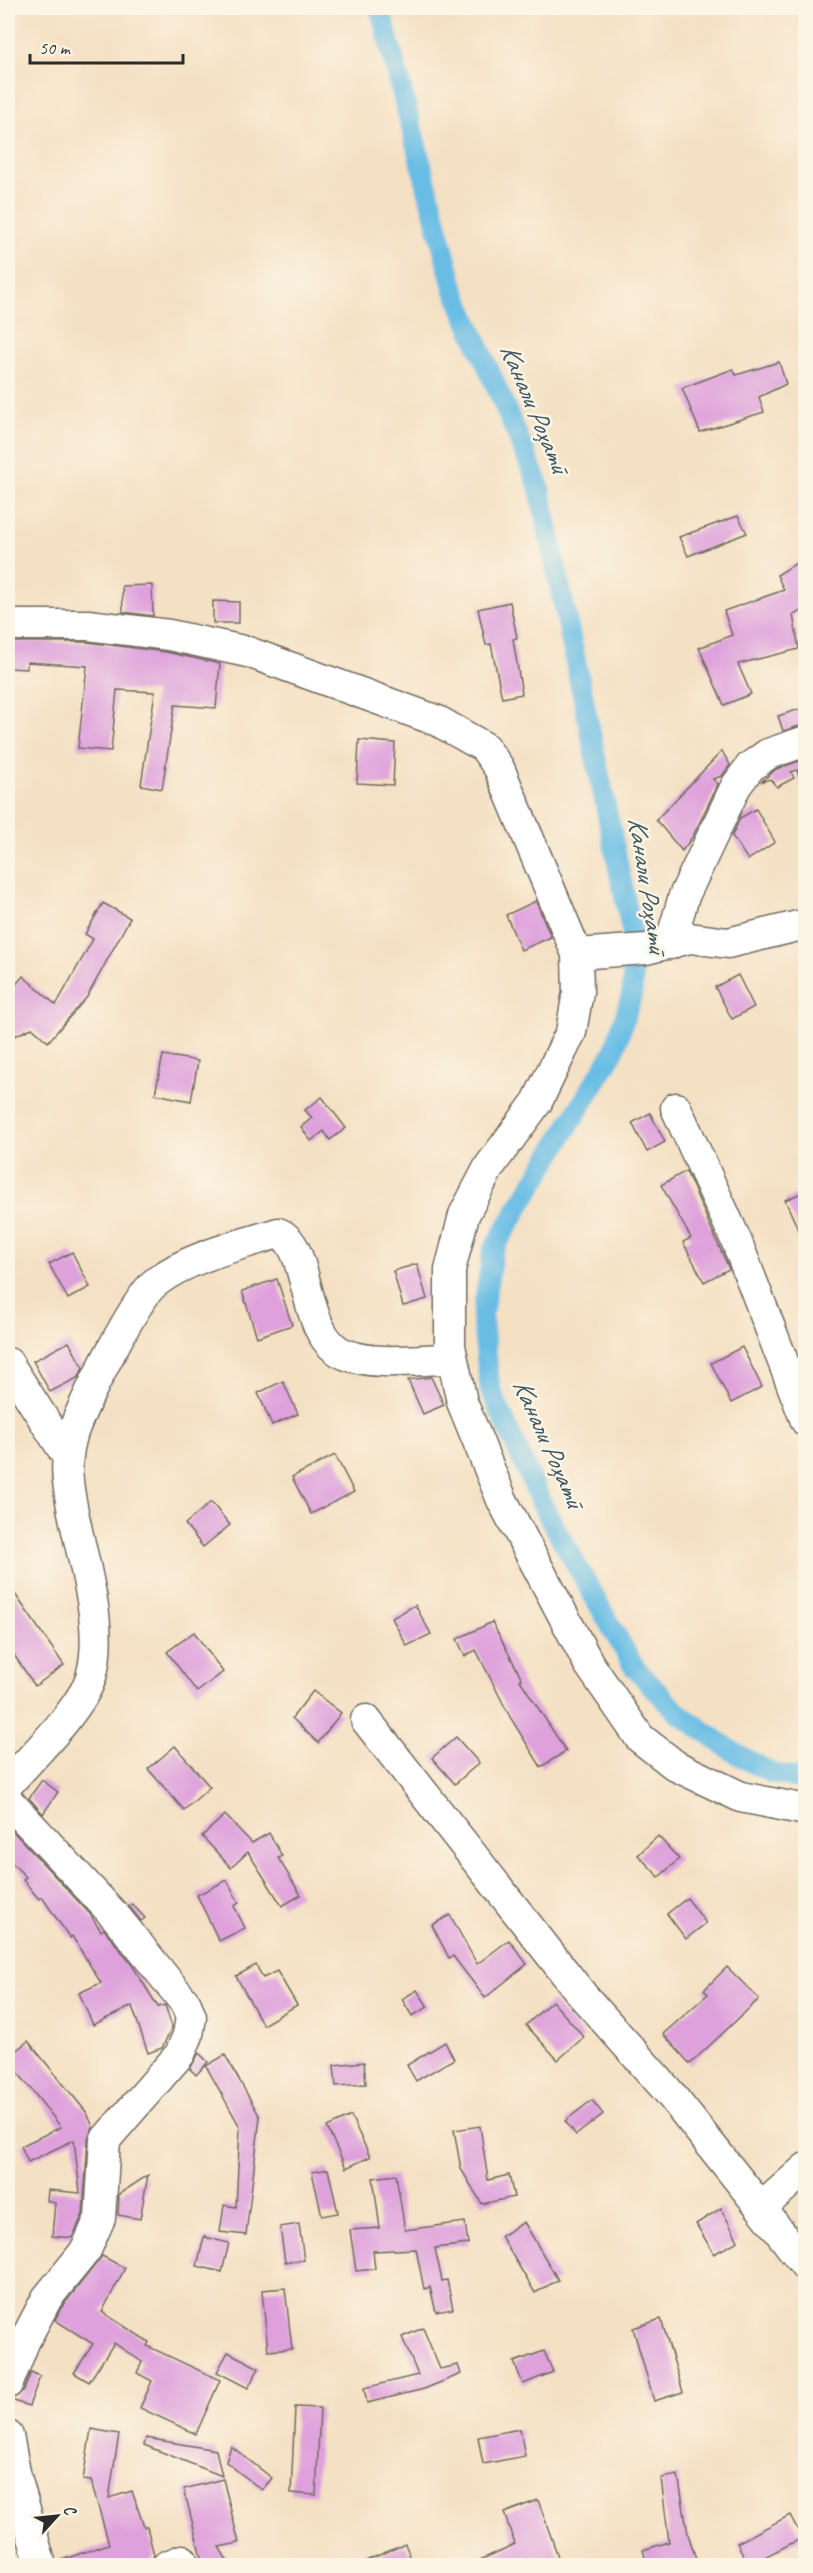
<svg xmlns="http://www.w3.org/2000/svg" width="813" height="2573" viewBox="0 0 813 2573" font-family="Caveat,sans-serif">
  <rect width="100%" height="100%" fill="#fcf5e5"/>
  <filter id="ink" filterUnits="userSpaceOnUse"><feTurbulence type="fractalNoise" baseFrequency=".0167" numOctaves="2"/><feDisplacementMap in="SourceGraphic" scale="12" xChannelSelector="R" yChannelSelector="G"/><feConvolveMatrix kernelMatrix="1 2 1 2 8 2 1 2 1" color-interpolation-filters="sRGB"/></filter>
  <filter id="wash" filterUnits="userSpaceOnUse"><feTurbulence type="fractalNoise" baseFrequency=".008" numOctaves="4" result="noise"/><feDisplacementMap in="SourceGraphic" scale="24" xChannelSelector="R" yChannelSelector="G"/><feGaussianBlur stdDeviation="1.35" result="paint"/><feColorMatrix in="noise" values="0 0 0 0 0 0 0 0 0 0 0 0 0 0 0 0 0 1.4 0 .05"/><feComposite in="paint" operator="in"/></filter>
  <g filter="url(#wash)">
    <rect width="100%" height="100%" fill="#f4e0c3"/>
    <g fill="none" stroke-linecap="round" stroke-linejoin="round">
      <path stroke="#69bde5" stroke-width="21" d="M380 8 454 289 539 486 634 942 632 994 614 1051 493 1250 482 1317 490 1389 543 1506 634 1667 677 1712 732 1751 771 1773 806 1780"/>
    </g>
    <g id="blocks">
      <g fill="#dea1dc">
        <path d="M779 362 786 384 759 397 764 412 700 432 682 388 733 369 736 375Z"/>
        <path d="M738 516 747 533 688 556 679 537Z"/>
        <path d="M806 557V609L793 615 799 649 738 664 751 694 724 705 699 648 732 635 724 611 784 590 777 575Z"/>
        <path d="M152 585 153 616 123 612 122 586Z"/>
        <path d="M213 601 239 602V623H213Z"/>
        <path d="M510 602 517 638 513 639 522 694 502 698 491 644 486 645 478 609Z"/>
        <path d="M8 642H87L166 652 220 664 216 708 175 705 162 789 141 785 155 692 117 690 111 751 78 748 87 666 27 662V669L8 668Z"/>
        <path d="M806 707V724L783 731 778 716Z"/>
        <path d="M359 740 395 743 393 785 357 783Z"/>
        <path d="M722 751 730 765 722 776 713 779 718 784 693 836 682 851 656 820Z"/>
        <path d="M806 759V788H803L797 770 791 772 794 778 777 787 770 779 761 782 776 769Z"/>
        <path d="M756 809 775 842 748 860 732 836 740 818Z"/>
        <path d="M536 901 551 937 521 950 506 915Z"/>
        <path d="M103 903 130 918 87 997 48 1042 32 1028 8 1039V994L23 976 56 1005 93 939 85 934Z"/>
        <path d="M738 975 754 1007 732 1019 715 987Z"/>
        <path d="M163 1055 198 1061 191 1101 155 1094Z"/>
        <path d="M322 1097 346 1128 330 1140 324 1131 311 1141 301 1127 312 1118 305 1110Z"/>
        <path d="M650 1113 665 1142 647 1152 632 1123Z"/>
        <path d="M686 1171 729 1269 704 1282 683 1242 691 1238 661 1185Z"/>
        <path d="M806 1191V1247L785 1200Z"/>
        <path d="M72 1252 90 1287 68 1299 49 1264Z"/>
        <path d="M417 1264 427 1299 403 1306 393 1271Z"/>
        <path d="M277 1279 292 1325 257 1337 242 1291Z"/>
        <path d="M69 1342 83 1368 79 1377 50 1392 33 1361Z"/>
        <path d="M742 1347 762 1387 731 1403 711 1363Z"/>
        <path d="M431 1377 444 1405 423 1414 408 1380Z"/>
        <path d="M283 1381 298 1414 272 1425 258 1393Z"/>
        <path d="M335 1455 354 1492 311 1514 292 1477Z"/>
        <path d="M211 1502 230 1525 203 1547 185 1524Z"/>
        <path d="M8 1584 64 1665 35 1686 8 1646Z"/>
        <path d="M415 1605 431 1634 407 1646 392 1618Z"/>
        <path d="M492 1622 522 1679 520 1680 566 1751 541 1767 510 1717 476 1650 465 1656 457 1639Z"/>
        <path d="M194 1632 223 1672 197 1692 167 1652Z"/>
        <path d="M313 1691 341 1713 318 1743 292 1718Z"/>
        <path d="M456 1737 479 1763 455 1784 432 1758Z"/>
        <path d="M175 1746 210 1787 184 1810 148 1769Z"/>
        <path d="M42 1780 58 1792 43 1814 29 1798Z"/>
        <path d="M225 1815 252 1843 269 1833 282 1856 278 1858 301 1895 282 1906 248 1852 231 1868 202 1836Z"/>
        <path d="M8 1826 90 1914 101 1931 104 1929 132 1965 158 2007 165 2005 172 2027 162 2048 148 2053 132 2006 93 2025 79 1993 101 1983 72 1936 70 1938 42 1897 39 1899 23 1880 26 1877 10 1861 8 1866Z"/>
        <path d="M658 1836 679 1859 659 1877 638 1855Z"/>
        <path d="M227 1880 239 1903 234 1906 245 1928 219 1941 197 1895Z"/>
        <path d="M687 1898 706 1923 686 1939 667 1914Z"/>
        <path d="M132 1904 145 1918 141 1921 129 1906Z"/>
        <path d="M450 1915 477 1964 509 1940 527 1964 485 1998 453 1956 449 1958 432 1925Z"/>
        <path d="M256 1965 263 1978 277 1971 297 2005 263 2025 236 1976Z"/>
        <path d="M727 1967 759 1999 690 2064 663 2034 708 1994 704 1990Z"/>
        <path d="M417 1990 428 2007 412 2016 402 1999Z"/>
        <path d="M552 2001 584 2037 558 2060 526 2025Z"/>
        <path d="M28 2041 87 2113 93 2127 88 2139 83 2214 72 2238 52 2236 55 2203 47 2201 48 2190 80 2193 74 2140 28 2162 21 2146 61 2127 8 2060V2057Z"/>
        <path d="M445 2042 454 2059 416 2081 407 2065Z"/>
        <path d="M199 2053 208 2062 196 2075 190 2069Z"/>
        <path d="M225 2055 260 2117 246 2235 220 2232 224 2205 236 2207 240 2127 206 2066Z"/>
        <path d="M364 2062 366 2084 336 2086 334 2065Z"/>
        <path d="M592 2100 603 2114 576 2135 565 2121Z"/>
        <path d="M351 2116 370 2157 346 2168 327 2127Z"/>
        <path d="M480 2126 488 2180 509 2175 514 2197 482 2204 461 2169 454 2130Z"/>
        <path d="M328 2169 338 2213 322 2216 312 2172Z"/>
        <path d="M148 2175 140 2219 118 2215 119 2194Z"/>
        <path d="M396 2175 405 2230 465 2222 468 2244 435 2248 442 2281 447 2280 453 2309 436 2312 430 2287 424 2289 416 2249 373 2251 375 2269 356 2271 350 2230 380 2228 373 2178Z"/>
        <path d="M721 2208 738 2241 714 2254 696 2224Z"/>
        <path d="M524 2222 558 2280 535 2293 501 2236Z"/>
        <path d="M299 2224 304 2260 285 2262 280 2227Z"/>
        <path d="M204 2237 229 2243 222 2272 197 2266Z"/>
        <path d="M102 2256 125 2268 102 2312 149 2342 147 2346 220 2380 196 2434 140 2408 152 2381 137 2373 142 2362 114 2343 89 2382 74 2373 93 2344 55 2320 61 2308Z"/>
        <path d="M285 2288 292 2349 268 2351 262 2290Z"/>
        <path d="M661 2319 683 2392 654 2401 633 2328Z"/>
        <path d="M423 2328 440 2369 458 2365 461 2374 424 2389 367 2403 364 2388 418 2375 402 2337Z"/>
        <path d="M544 2351 553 2372 523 2384 514 2362Z"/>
        <path d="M228 2352 259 2368 248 2388 217 2372Z"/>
        <path d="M31 2372 40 2376 29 2406 11 2400 24 2390Z"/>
        <path d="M295 2407 320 2408 316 2495 291 2493Z"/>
        <path d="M91 2429 119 2434 109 2498 132 2491 144 2527H147L154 2555 150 2565H58V2561L109 2544 91 2481 83 2480Z"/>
        <path d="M520 2429 525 2456 483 2464 478 2437Z"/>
        <path d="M146 2438 216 2450 222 2476 144 2445Z"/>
        <path d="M231 2446 272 2478 262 2490 226 2462Z"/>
        <path d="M678 2475 688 2534 698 2565H647L643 2550 669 2542 661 2478Z"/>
        <path d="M223 2479 239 2543 219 2547 230 2565H203L184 2489Z"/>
        <path d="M538 2500 561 2565H469L515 2544 504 2513Z"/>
        <path d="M790 2515 802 2538 749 2565 737 2543Z"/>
        <path d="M405 2544 414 2565H356Z"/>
      </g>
    </g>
  </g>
  <g filter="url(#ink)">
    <use href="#blocks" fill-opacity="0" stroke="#716a60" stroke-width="1.5"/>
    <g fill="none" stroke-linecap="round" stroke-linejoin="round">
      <defs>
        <g id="minor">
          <path d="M9 625H88L169 635 248 652 438 721 484 747 499 768 577 954 578 992 571 1032 537 1102 489 1167 464 1215 450 1270V1346L462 1402 502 1500 589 1664 640 1738 676 1766 741 1797 806 1810"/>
          <path d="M670 944 684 896 736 786 750 767 768 754 806 741"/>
          <path d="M577 954 646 949 690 938 728 943 806 924"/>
          <path d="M676 1108 736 1240 806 1421"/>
          <path d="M8 1363 67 1456"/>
          <path d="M366 1720 584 1997 667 2090 761 2208"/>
          <path d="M8 1784C31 1757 81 1710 91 1677 108 1618 74 1541 68 1481 66 1464 68 1448 73 1432 83 1404 135 1298 156 1282 188 1257 240 1245 278 1233 313 1245 299 1339 347 1355 379 1366 419 1359 452 1359"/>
          <path d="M8 1801 116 1917 186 2004 191 2017 188 2035 180 2054 105 2140 100 2218 86 2250 47 2298 24 2342 8 2383"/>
          <path d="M806 2168 761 2208 806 2266"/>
          <path d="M8 2436 16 2477 41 2566"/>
          <path d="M167 2566 182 2560"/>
        </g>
      </defs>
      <use href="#minor" stroke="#716a60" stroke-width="33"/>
      <use href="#minor" stroke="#fff" stroke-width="30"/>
    </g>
  </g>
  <g text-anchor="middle" stroke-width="5" stroke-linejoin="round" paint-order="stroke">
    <g font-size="27" font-style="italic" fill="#3e5763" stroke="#fcf5e5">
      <text transform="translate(535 408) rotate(67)" y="9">Канали Роҳатӣ</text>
      <text transform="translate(648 885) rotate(81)" y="9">Канали Роҳатӣ</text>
      <text transform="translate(549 1443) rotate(66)" y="9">Канали Роҳатӣ</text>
    </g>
  </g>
  <rect width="813" height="2573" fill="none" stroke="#fcf5e5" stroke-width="30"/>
  <g transform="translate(57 2516) rotate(63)" stroke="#fcf5e5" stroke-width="4.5" paint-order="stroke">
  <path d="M0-4.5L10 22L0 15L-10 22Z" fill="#2b2b2b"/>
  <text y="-9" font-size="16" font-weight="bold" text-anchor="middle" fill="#2b2b2b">С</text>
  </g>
  <path d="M30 54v9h153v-9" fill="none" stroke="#2b2b2b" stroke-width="3"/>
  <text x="39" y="54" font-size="18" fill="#2b2b2b" stroke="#fcf5e5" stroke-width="4.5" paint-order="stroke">50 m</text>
</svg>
